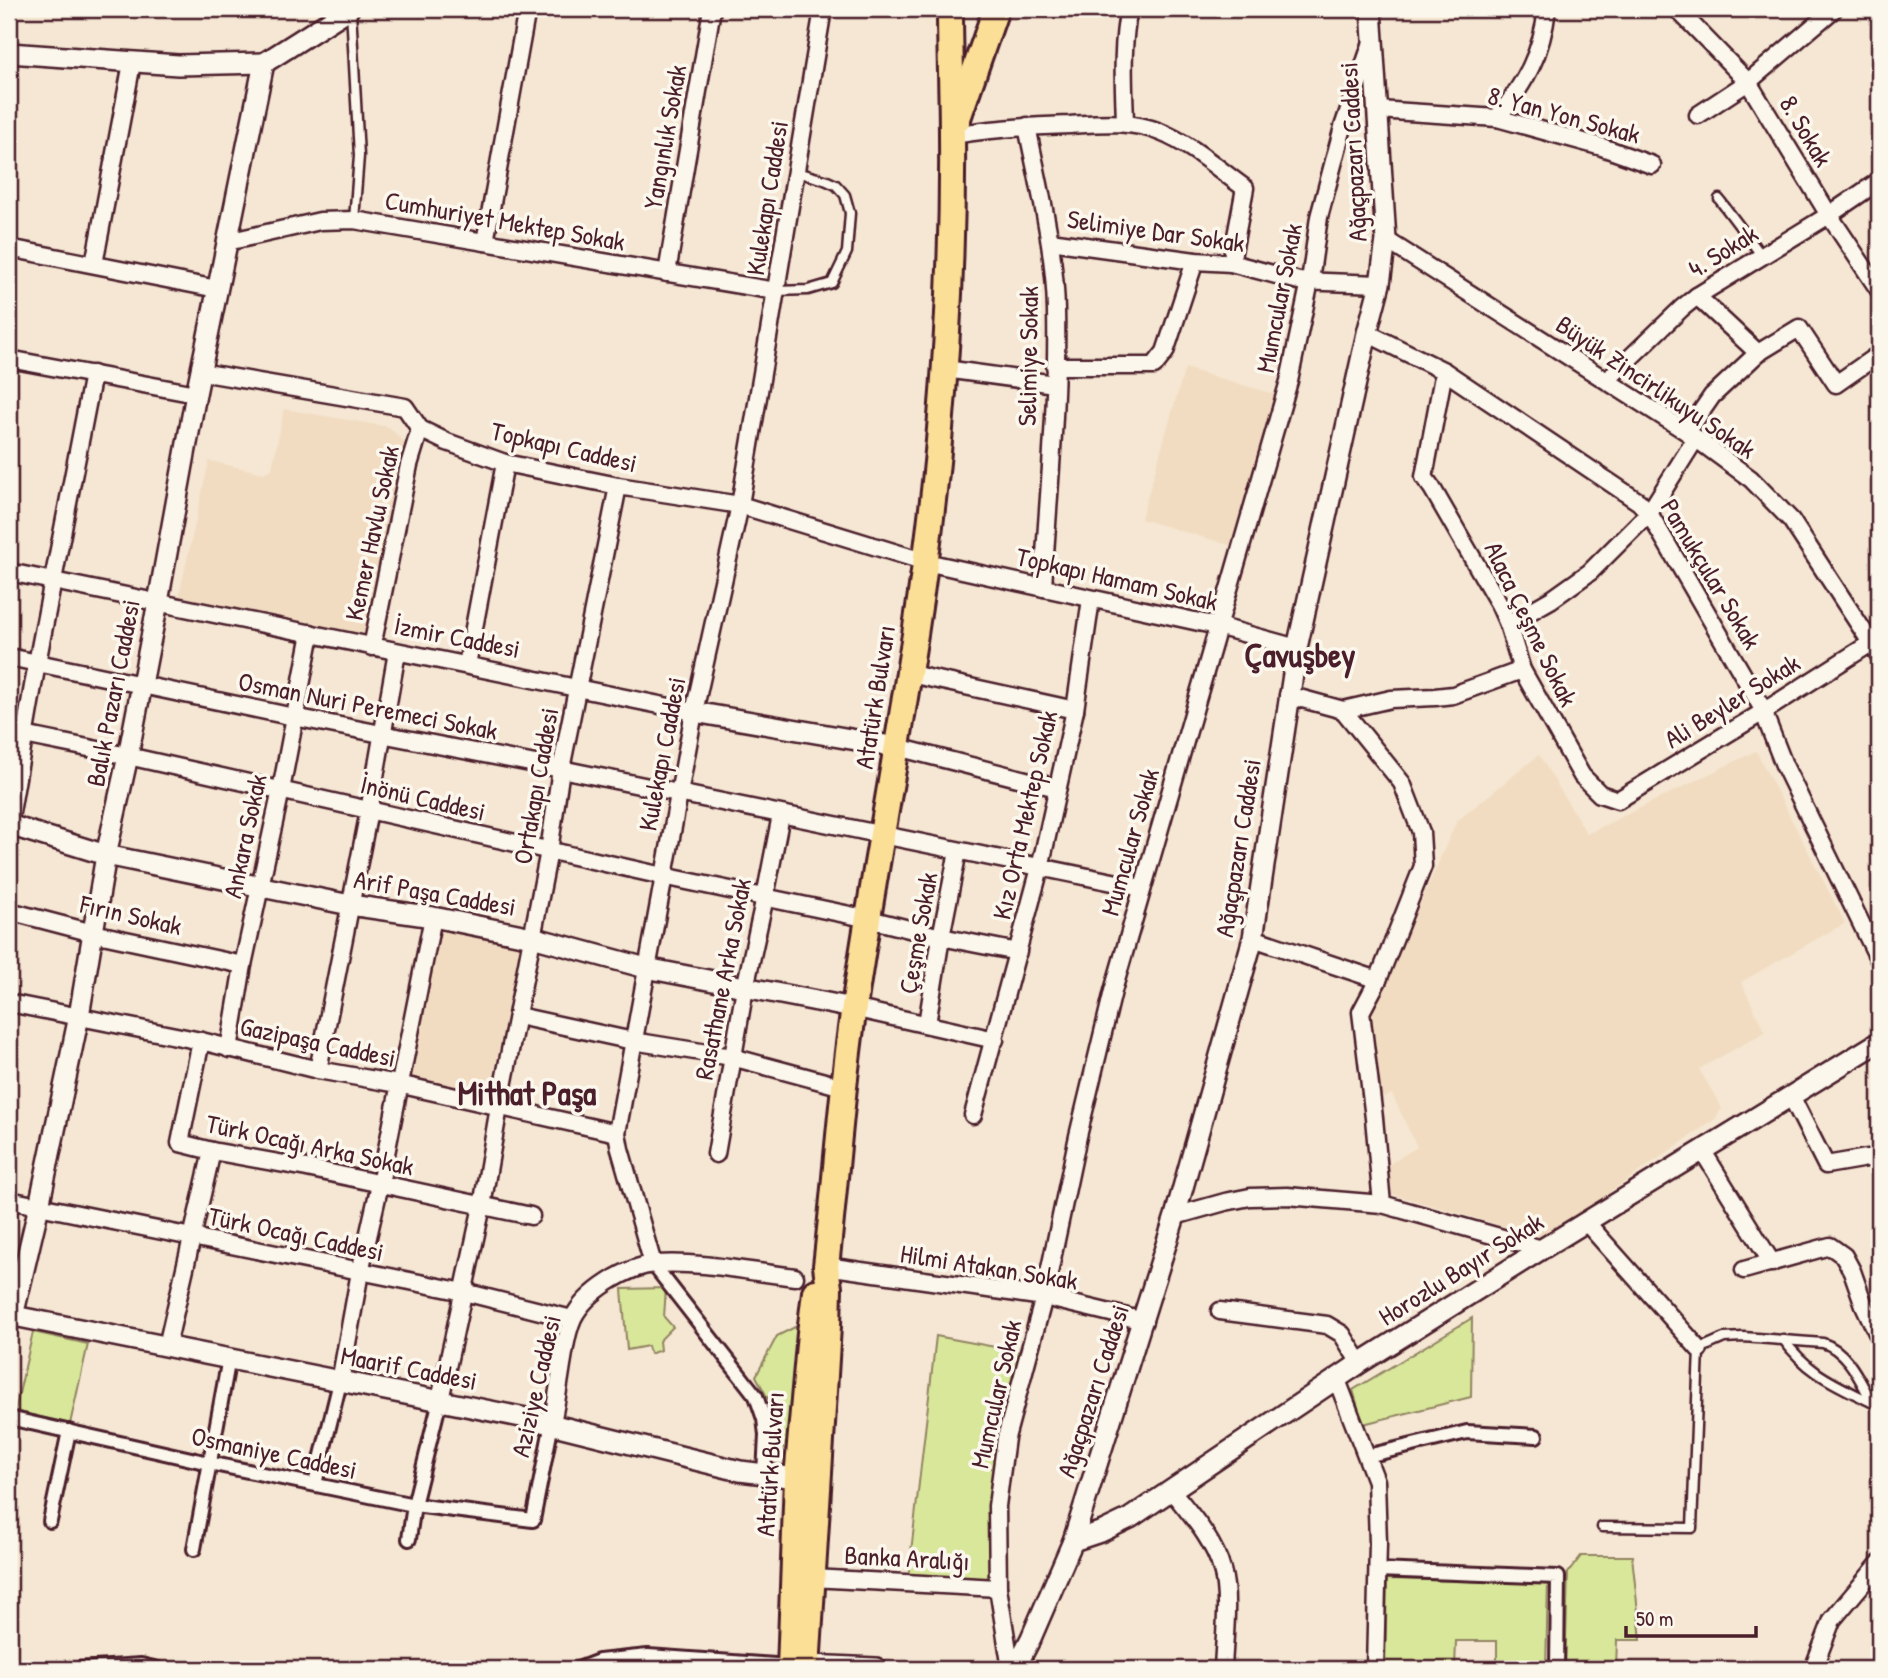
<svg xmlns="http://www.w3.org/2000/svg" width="1888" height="1678" viewBox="0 0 1888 1678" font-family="'Patrick Hand',sans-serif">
  <rect width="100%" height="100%" fill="#f5e7d3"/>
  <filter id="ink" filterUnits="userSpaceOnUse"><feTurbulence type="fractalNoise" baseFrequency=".0143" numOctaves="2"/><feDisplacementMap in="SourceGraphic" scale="14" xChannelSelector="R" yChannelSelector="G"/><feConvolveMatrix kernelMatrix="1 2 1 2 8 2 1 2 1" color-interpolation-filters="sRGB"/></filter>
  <g filter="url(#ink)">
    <g fill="#f1dcc1">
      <path d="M1185 368 1277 395 1233 546 1141 519Z"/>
      <path d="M284 409 389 427 404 442 370 627 360 634 179 596 209 461 263 473 272 469Z"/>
      <path d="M1756 751 1845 923 1741 982 1765 1032 1699 1069 1722 1108 1715 1119 1544 1238 1392 1194 1388 1165 1417 1147 1392 1094 1380 1099 1370 1015 1457 821 1539 755 1587 834Z"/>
      <path d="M438 926 520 944 490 1094 404 1077Z"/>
    </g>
    <g fill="#d8e79a" stroke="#918362" stroke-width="2">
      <path d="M666 1288 664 1317 673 1327 659 1341 660 1350 650 1354 648 1346 627 1350 622 1289Z"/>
      <path d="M1472 1318 1471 1397 1363 1424 1353 1390Z"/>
      <path d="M803 1323 797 1459 781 1446 776 1414 756 1376 777 1336Z"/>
      <path d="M33 1332 88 1344 70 1424 15 1411Z"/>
      <path d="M936 1336 1022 1352 1004 1425 988 1506 991 1583 908 1578Z"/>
      <path d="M1581 1556H1632L1641 1640H1617L1616 1669H1565L1568 1573Z"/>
      <path d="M1387 1579 1548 1583 1546 1669H1497V1641H1456L1455 1669H1385Z"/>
    </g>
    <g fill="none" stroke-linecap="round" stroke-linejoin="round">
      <defs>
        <g id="service">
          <path d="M351 10 359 156 354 220"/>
          <path d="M1719 199 1762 256"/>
          <path d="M776 291 808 290 832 283 847 252 850 213 845 195 836 185 825 180 796 172"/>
          <path d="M1783 1339C1809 1374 1833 1383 1871 1402"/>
          <path d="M1602 1527 1692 1528 1699 1349 1724 1338 1743 1337 1823 1343C1848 1351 1860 1381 1872 1402"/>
        </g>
        <g id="pedestrian">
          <path d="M653 1264 756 1396 764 1419 766 1435 764 1474"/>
          <path d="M9 1332 13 1316"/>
          <path d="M9 1418 209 1463 414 1505 533 1520 552 1423"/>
          <path d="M1367 1456 1467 1432 1536 1436"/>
          <path d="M315 1484 340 1382"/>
          <path d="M50 1521 69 1431"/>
          <path d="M409 1539 414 1505 440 1400"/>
          <path d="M194 1549 229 1358"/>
          <path d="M1377 1570 1558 1577 1557 1669"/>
          <path d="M79 1669 141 1665 158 1669"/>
          <path d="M578 1669 599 1661 648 1656 790 1666"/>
        </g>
        <g id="minor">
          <path d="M1677 9 1748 82 1829 215 1879 290"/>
          <path d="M1378 110 1497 118 1602 147 1652 165"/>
          <path d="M1698 115 1748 82 1834 9"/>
          <path d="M1497 118C1525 83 1542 54 1547 9"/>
          <path d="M1125 123C1124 85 1121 46 1129 9"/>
          <path d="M1027 126C1039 187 1055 248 1056 311 1058 403 1048 496 1043 588"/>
          <path d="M952 135C991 129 1030 126 1070 125 1101 123 1131 120 1160 132 1191 144 1218 169 1245 188L1231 263"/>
          <path d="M1386 240 1687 432 1751 479 1791 520 1879 655"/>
          <path d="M1050 241 1195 261 1231 263 1299 281 1380 284"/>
          <path d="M227 242 320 221 354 220 776 291"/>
          <path d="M485 242 527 9"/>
          <path d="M9 248 217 289"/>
          <path d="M94 264 132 63"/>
          <path d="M667 273 712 9"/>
          <path d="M1697 296 1758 353"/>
          <path d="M1367 333 1444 371 1639 502 1649 513 1761 706 1784 765 1879 960"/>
          <path d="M9 359 196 394"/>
          <path d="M1055 366H1154L1165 352 1195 261"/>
          <path d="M945 369 1055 384"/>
          <path d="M1444 371 1424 477 1432 488 1499 604 1508 624 1522 670 1582 776 1600 794 1618 800 1763 712 1871 643"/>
          <path d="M200 372 405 407 420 429 447 442 505 463 618 486 740 505 926 562 1217 626 1297 648"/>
          <path d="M1607 380 1682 308 1697 296 1829 215 1879 181"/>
          <path d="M1687 432 1712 396 1758 353 1799 328 1836 384 1879 354"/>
          <path d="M9 572 694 712"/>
          <path d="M1508 624 1552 599 1590 572 1649 513 1696 438"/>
          <path d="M372 647 409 465 420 429"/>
          <path d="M9 657 294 717 561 769 1142 888"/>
          <path d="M467 665 505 463"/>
          <path d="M909 673 924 677 1075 710"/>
          <path d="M1288 695 1343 710 1402 783 1421 832 1423 866 1378 980 1361 1012 1374 1118 1382 1204"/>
          <path d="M1343 710 1391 699 1435 697 1453 695 1522 670"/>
          <path d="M9 732 128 756 663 876 869 919 941 937 1018 952"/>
          <path d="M897 747 1057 788"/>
          <path d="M9 824 37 663 93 374"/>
          <path d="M9 911 93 933 243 965"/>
          <path d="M1253 938 1378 980"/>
          <path d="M9 1003 201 1041 318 1070 398 1084 617 1133"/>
          <path d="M853 1008 995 1040"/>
          <path d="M518 1016 633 1041 732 1057 843 1087"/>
          <path d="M927 1024 941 937 958 851"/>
          <path d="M201 1041 180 1143 212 1151 307 1168 531 1216"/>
          <path d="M229 1049 243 965 281 790 311 633"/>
          <path d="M318 1070 369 811 397 652"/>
          <path d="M1791 1096 1826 1165 1867 1158"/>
          <path d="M973 1115 1040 868 1075 710 1091 599"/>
          <path d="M1702 1150 1772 1263"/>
          <path d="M716 1154 745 988 765 897 781 815"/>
          <path d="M9 1200 464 1292 572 1319"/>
          <path d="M1175 1216 1225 1202 1250 1197 1287 1196 1382 1204 1542 1249"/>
          <path d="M1586 1222 1699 1349"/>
          <path d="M653 1264 620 1149 617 1133 694 712 740 505 823 9"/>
          <path d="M826 1266 1044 1297 1144 1321"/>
          <path d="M1744 1270 1830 1246 1844 1256 1852 1271 1864 1305 1879 1337"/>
          <path d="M1220 1311 1327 1325 1342 1334 1360 1363"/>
          <path d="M167 1346 212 1151"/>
          <path d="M1337 1380 1376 1481 1378 1543 1375 1669"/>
          <path d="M340 1382 360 1272 380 1184 433 917"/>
          <path d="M440 1400 482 1206 499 1107 549 851 561 769 618 486"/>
          <path d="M552 1423C556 1404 559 1385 562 1365 565 1349 566 1333 573 1318 586 1292 627 1266 656 1264 702 1261 749 1272 795 1277"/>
          <path d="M1172 1491C1191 1515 1214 1540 1222 1570 1230 1597 1224 1640 1223 1669"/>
          <path d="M812 1578 998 1588"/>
          <path d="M1011 1669 998 1588 997 1506 1006 1438 1044 1297 1078 1136 1113 991 1289 381 1310 281 1319 217 1343 127 1371 45"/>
          <path d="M1813 1669 1832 1620 1879 1564"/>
        </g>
        <g id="tertiary">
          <path d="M9 53 178 65 264 63"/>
          <path d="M264 63 349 9"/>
          <path d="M694 712 897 747"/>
          <path d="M9 825 106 855 350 905 433 917 532 937 646 968 853 1008"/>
          <path d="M9 1315 526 1418 740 1471 797 1478"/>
          <path d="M13 1316 39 1206 79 1016 106 855 128 756 158 602 196 394 264 63"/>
          <path d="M1073 1541 1103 1531 1130 1518 1360 1363 1542 1249 1879 1042"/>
          <path d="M1015 1669 1031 1638 1073 1541 1175 1216 1253 938 1297 648 1367 333 1380 284 1386 240 1371 9"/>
        </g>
        <path id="secondary" d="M808 1666 876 1669"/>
        <g id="primary">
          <path d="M957 121 996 9"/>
          <path d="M790 1669 797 1478 810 1333 815 1292"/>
          <path d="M807 1669 828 1326 829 1288 826 1266C836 1180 841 1093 854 1007 882 818 922 631 939 441 948 340 953 238 952 136 952 94 950 51 950 9"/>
        </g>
      </defs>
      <use href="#service" stroke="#4a1f2b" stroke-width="13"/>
      <use href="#pedestrian" stroke="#4a1f2b" stroke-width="18"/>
      <use href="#minor" stroke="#4a1f2b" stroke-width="21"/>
      <use href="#tertiary" stroke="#4a1f2b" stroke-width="24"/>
      <use href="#secondary" stroke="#4a1f2b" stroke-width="26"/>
      <use href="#primary" stroke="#4a1f2b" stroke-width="30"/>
      <use href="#service" stroke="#fbf7ec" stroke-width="8"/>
      <use href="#pedestrian" stroke="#fbf7ec" stroke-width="12"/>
      <use href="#minor" stroke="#fbf7ec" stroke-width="16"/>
      <use href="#tertiary" stroke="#fbf7ec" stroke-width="19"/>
      <use href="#secondary" stroke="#fbf7ec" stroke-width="21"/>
      <use href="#primary" stroke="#fbdf96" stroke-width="24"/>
    </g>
  </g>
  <g text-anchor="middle" stroke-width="7" stroke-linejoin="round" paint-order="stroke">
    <g font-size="26" fill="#4a1f2b" stroke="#fbf7ec">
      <text transform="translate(1564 115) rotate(15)" y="9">8. Yan Yon Sokak</text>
      <text transform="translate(1806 131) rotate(59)" y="9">8. Sokak</text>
      <text transform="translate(665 137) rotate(-80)" y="9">Yangınlık Sokak</text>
      <text transform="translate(1353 152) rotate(-93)" y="9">Ağaçpazarı Caddesi</text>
      <text transform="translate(767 198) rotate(-81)" y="9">Kulekapı Caddesi</text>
      <text transform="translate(505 221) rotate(10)" y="9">Cumhuriyet Mektep Sokak</text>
      <text transform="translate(1156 231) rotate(8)" y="9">Selimiye Dar Sokak</text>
      <text transform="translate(1723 251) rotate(-32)" y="9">4. Sokak</text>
      <text transform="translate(1279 298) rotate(-79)" y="9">Mumcular Sokak</text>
      <text transform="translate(1028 356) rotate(-89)" y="9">Selimiye Sokak</text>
      <text transform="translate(1656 387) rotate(34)" y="9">Büyük Zincirlikuyu Sokak</text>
      <text transform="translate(564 447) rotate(13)" y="9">Topkapı Caddesi</text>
      <text transform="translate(372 533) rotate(-78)" y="9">Kemer Havlu Sokak</text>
      <text transform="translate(1711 574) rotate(59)" y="9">Pamukçular Sokak</text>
      <text transform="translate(1117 579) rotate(13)" y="9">Topkapı Hamam Sokak</text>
      <text transform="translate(1531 624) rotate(64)" y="9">Alaca Çeşme Sokak</text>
      <text transform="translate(457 637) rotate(11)" y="9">İzmir Caddesi</text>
      <text transform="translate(113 693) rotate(-79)" y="9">Balık Pazarı Caddesi</text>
      <text transform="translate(875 697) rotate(-81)" y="9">Atatürk Bulvarı</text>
      <text transform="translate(1732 701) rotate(-32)" y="9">Ali Beyler Sokak</text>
      <text transform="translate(368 706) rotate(11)" y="9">Osman Nuri Peremeci Sokak</text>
      <text transform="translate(662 754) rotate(-79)" y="9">Kulekapı Caddesi</text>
      <text transform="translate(536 786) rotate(-80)" y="9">Ortakapı Caddesi</text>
      <text transform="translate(423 798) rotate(13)" y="9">İnönü Caddesi</text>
      <text transform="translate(1025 815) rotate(-77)" y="9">Kız Orta Mektep Sokak</text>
      <text transform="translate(245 836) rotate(-78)" y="9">Ankara Sokak</text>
      <text transform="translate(1130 842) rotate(-74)" y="9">Mumcular Sokak</text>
      <text transform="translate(1238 848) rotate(-81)" y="9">Ağaçpazarı Caddesi</text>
      <text transform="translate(435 893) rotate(10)" y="9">Arif Paşa Caddesi</text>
      <text transform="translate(131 915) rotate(13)" y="9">Fırın Sokak</text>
      <text transform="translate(918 933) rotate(-80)" y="9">Çeşme Sokak</text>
      <text transform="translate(723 979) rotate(-79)" y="9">Rasathane Arka Sokak</text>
      <text transform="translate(318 1042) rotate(12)" y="9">Gazipaşa Caddesi</text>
      <text transform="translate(310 1145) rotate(12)" y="9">Türk Ocağı Arka Sokak</text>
      <text transform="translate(296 1234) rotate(12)" y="9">Türk Ocağı Caddesi</text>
      <text transform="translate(989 1267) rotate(9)" y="9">Hilmi Atakan Sokak</text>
      <text transform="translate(1461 1269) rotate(-32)" y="9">Horozlu Bayır Sokak</text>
      <text transform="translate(409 1368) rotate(11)" y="9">Maarif Caddesi</text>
      <text transform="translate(536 1386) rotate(-77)" y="9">Aziziye Caddesi</text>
      <text transform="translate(1093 1391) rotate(-72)" y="9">Ağaçpazarı Caddesi</text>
      <text transform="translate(996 1394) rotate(-77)" y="9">Mumcular Sokak</text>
      <text transform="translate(274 1453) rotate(12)" y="9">Osmaniye Caddesi</text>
      <text transform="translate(770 1464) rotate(-86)" y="9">Atatürk Bulvarı</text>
      <text transform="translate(907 1558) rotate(3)" y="9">Banka Aralığı</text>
    </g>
    <g font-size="33" font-weight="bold" fill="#4a1f2b" stroke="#fbf7ec">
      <text x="1300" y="667">Çavuşbey</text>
      <text x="527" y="1105">Mithat Paşa</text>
    </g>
  </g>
  <rect width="1888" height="1678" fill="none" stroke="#fbf7ec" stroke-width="35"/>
  <rect x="18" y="18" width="1853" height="1643" fill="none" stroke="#4a1f2b" stroke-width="2.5" filter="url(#ink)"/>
  <path d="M1626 1626v10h130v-10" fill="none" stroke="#4a1f2b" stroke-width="3.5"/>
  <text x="1636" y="1626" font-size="21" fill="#4a1f2b" stroke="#fbf7ec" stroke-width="5" paint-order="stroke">50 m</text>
</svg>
